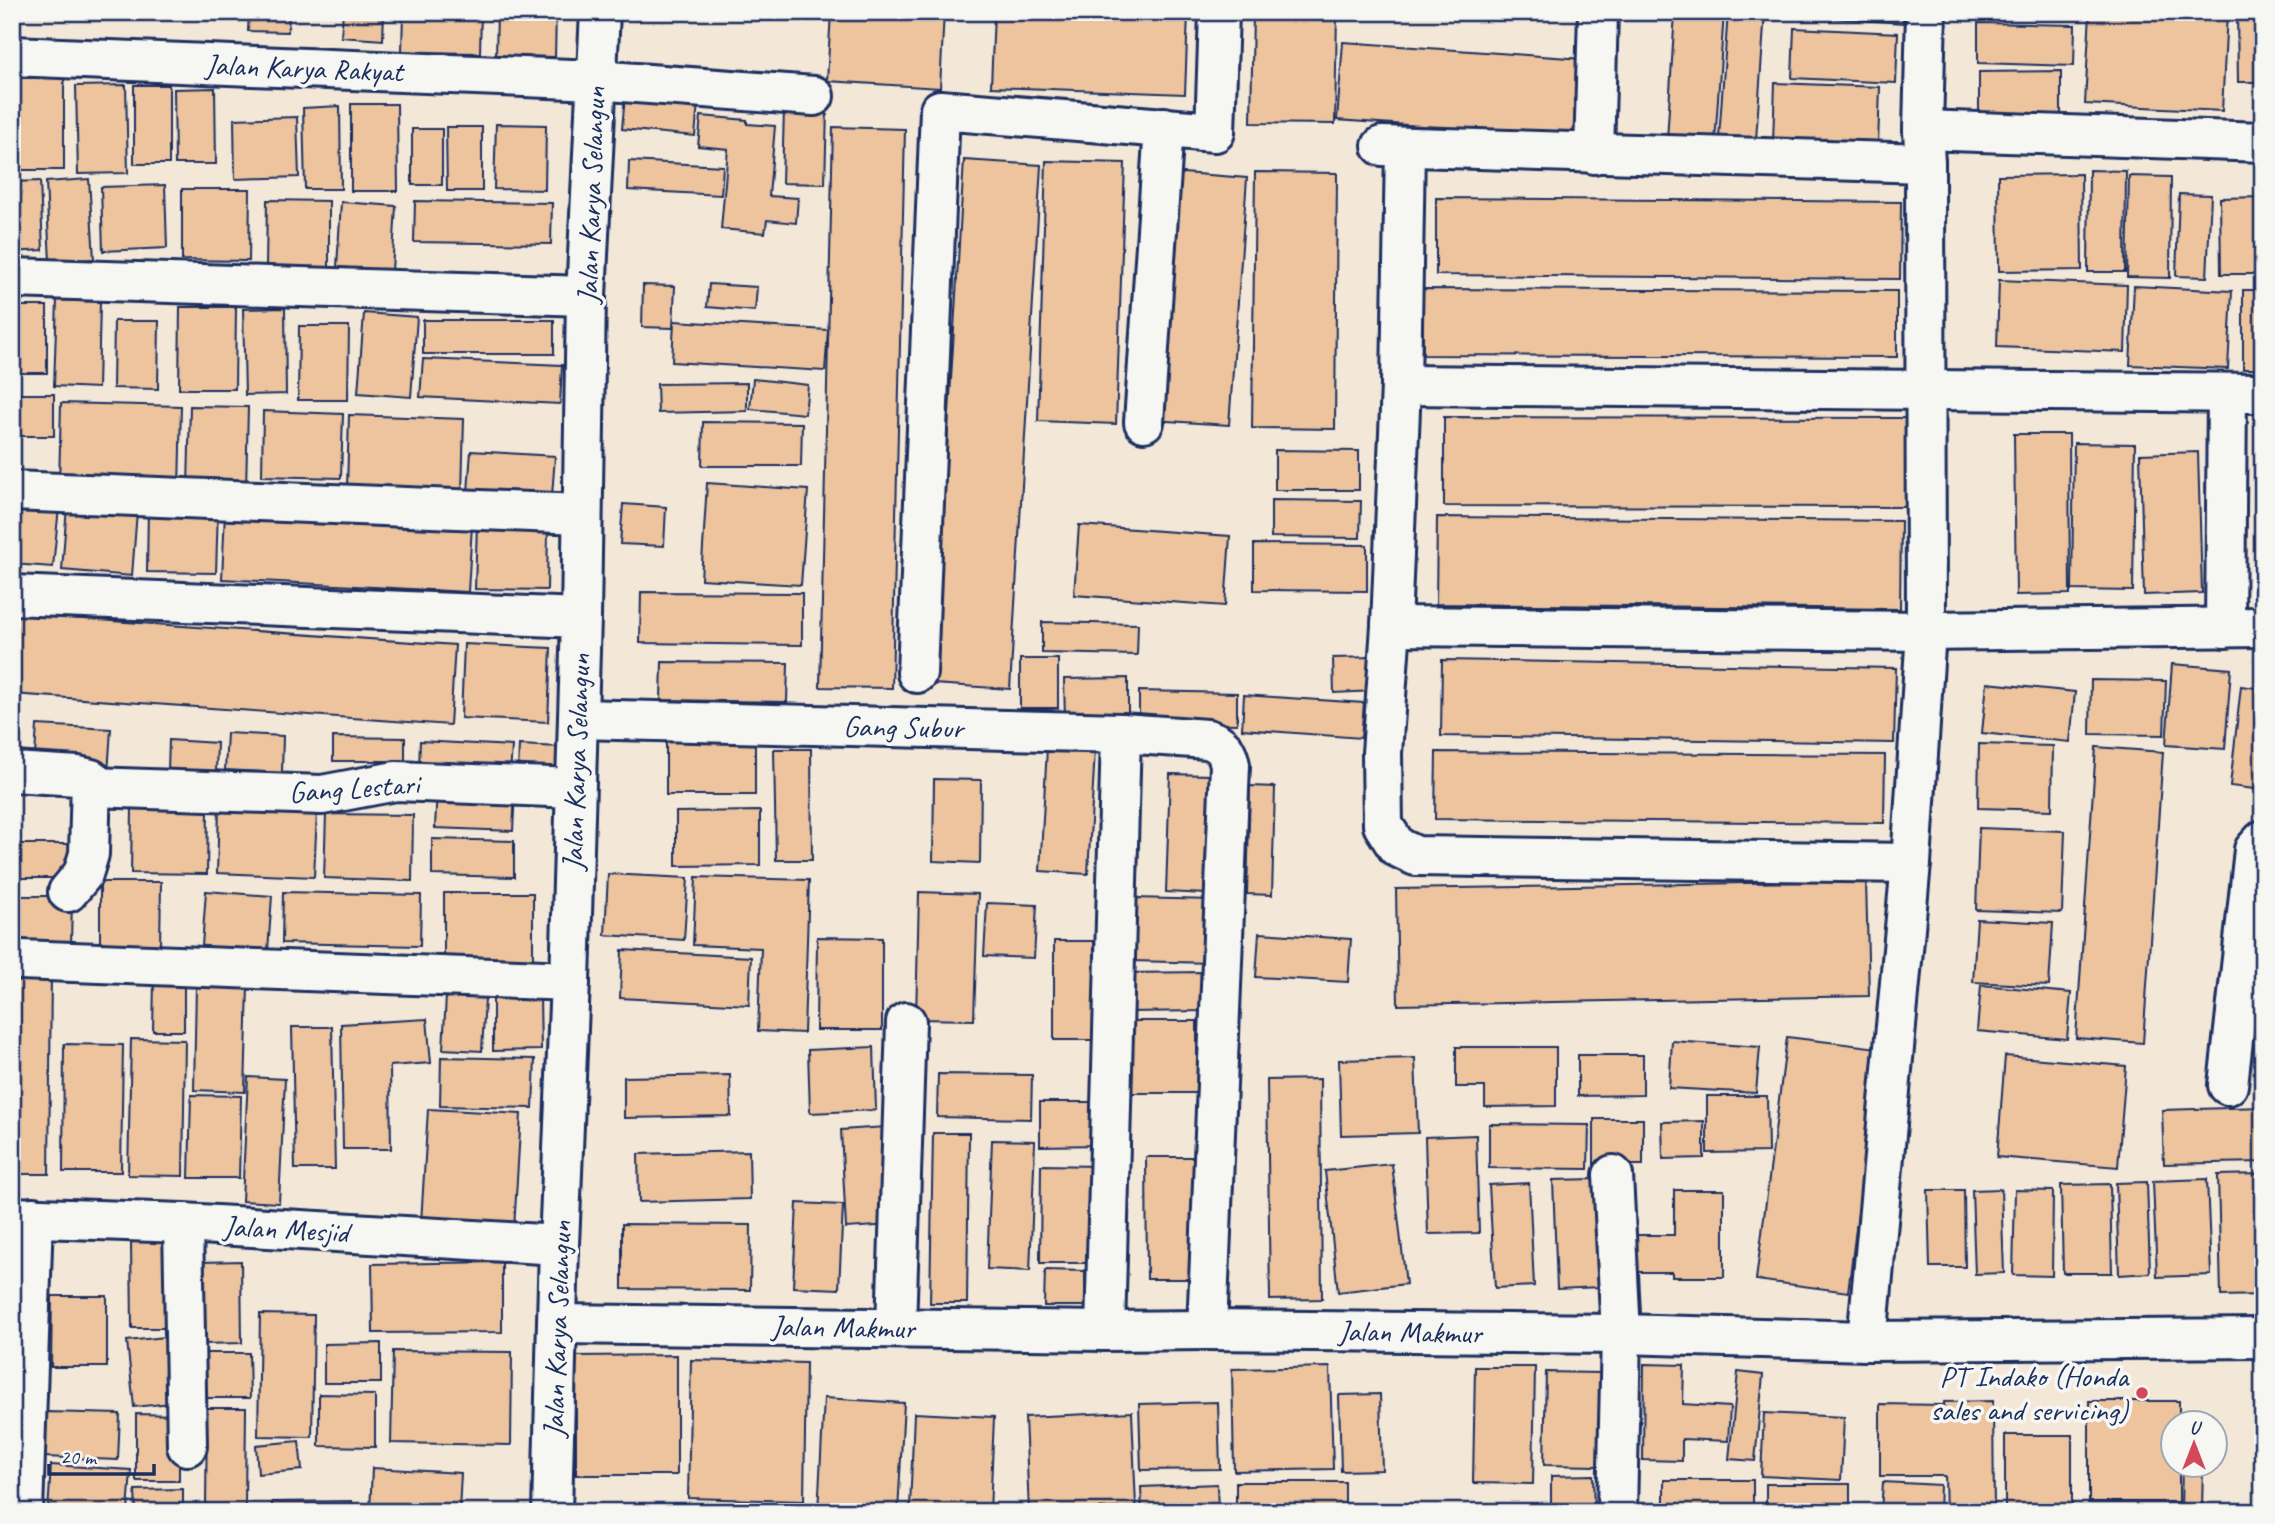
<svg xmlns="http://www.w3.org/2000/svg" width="2275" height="1524" viewBox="0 0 2275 1524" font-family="Caveat,sans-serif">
  <rect width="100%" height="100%" fill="#f3e7d8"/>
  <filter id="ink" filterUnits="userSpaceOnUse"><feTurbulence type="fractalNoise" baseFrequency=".0143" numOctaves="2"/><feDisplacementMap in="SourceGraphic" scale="14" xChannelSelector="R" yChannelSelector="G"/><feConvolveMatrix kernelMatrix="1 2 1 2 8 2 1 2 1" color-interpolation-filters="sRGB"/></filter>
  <g filter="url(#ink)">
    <g fill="#edc49d" stroke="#1b2f5e" stroke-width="2">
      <path d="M249 12H289L288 32 248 31Z"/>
      <path d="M343 12H384L383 40 341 37Z"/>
      <path d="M403 12H481L480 53 402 52Z"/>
      <path d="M497 12H556L555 57 496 56Z"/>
      <path d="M831 12H944L940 88 827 81Z"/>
      <path d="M994 12H1188L1185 94 991 87Z"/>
      <path d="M1253 12H1337L1335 124 1251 123Z"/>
      <path d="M1675 12H1724L1715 143 1667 140Z"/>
      <path d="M1728 12H1765L1755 154 1718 152Z"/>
      <path d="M1804 12H1903V23L1803 16Z"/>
      <path d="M2090 12H2227L2222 111 2085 104Z"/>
      <path d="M2237 12H2263V82H2238Z"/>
      <path d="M1978 23 2075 25 2074 66 1978 63Z"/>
      <path d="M1794 28 1898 33 1896 83 1792 78Z"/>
      <path d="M1343 42 1583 59 1577 137 1337 120Z"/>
      <path d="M2061 71V119H1979V72Z"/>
      <rect x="19" y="78" width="45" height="92"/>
      <path d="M1775 83 1880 87 1878 146 1773 142Z"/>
      <path d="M126 85 128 173 78 174 76 86Z"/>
      <rect x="134" y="85" width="35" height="79"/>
      <path d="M215 88 216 164H175L174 89Z"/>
      <path d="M625 96 698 103 695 136 622 129Z"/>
      <path d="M351 104H397L398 191H351Z"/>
      <path d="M340 106 341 189H305L303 108Z"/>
      <path d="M784 108 827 110 825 184 782 183Z"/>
      <path d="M701 116 747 120V124L775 126 769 196 798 198 796 223 767 220 765 233 721 229 728 149 698 146Z"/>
      <path d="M297 117 299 177 235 179 234 119Z"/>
      <path d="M496 124 546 125 545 190 494 189Z"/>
      <path d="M446 127H482V191H447Z"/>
      <path d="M833 127 905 129 892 688 820 687Z"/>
      <rect x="412" y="129" width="30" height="56"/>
      <path d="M964 160 1041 165 1010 689 933 684Z"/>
      <path d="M629 161 723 166 721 195 628 190Z"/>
      <path d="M1046 161 1125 163 1116 424 1038 421Z"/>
      <path d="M2089 170 2126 171 2125 272H2088Z"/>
      <path d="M1170 172 1247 178 1229 425 1152 420Z"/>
      <path d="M1255 172 1337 173 1335 429 1252 428Z"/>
      <path d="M2081 174 2082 270 1999 271 1998 175Z"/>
      <path d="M2129 176 2171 177 2170 278 2127 277Z"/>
      <path d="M89 179 94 259 50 262 46 182Z"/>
      <path d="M40 181 43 250 12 252V182Z"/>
      <path d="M165 185 167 248 103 251 101 187Z"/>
      <path d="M182 189H250L249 261 182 260Z"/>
      <path d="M2179 194 2211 195 2207 277 2176 276Z"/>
      <path d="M2263 197V274H2221L2220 198Z"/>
      <path d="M1436 198 1901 202 1900 279 1436 275Z"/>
      <path d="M267 200 329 201V269H266Z"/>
      <path d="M415 201 552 203 551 244 414 242Z"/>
      <path d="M341 202 396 206 392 271 337 267Z"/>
      <path d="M1999 280 2127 285 2125 352 1997 347Z"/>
      <path d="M709 284 757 287 755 311 707 307Z"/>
      <path d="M643 285 675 286 673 328 642 327Z"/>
      <path d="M2134 286 2232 291 2228 369 2130 365Z"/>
      <path d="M1423 289 1897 291V357L1423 355Z"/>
      <rect x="2243" y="290" width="20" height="79"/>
      <path d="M57 300 100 302 98 388 54 386Z"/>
      <rect x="12" y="306" width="35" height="67"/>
      <path d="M180 307H236L235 389H179Z"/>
      <path d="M285 308 286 394 245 395 243 309Z"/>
      <path d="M364 313 417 317 411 397 358 393Z"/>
      <rect x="423" y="320" width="131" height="34"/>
      <path d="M114 321H159L158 389 113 388Z"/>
      <path d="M674 321 828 330 825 371 672 362Z"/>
      <path d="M299 326H349L348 400H298Z"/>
      <path d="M423 359 562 365 560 404 420 397Z"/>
      <path d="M753 379 808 385 805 414 750 409Z"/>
      <path d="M747 383V411L658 413 657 384Z"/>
      <rect x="12" y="394" width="42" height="42"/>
      <path d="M61 403 181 406 179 489 59 486Z"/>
      <path d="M190 406 248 407 246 489 188 487Z"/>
      <path d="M263 411 343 414 341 478 262 476Z"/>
      <path d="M349 415 464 419 462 493 347 489Z"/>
      <path d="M1444 417 1909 418 1908 507 1444 506Z"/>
      <path d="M703 422 802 423 801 466H702Z"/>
      <path d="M2014 434H2069L2070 594 2016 595Z"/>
      <path d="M2258 441H2263V578L2257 577Z"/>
      <path d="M2074 443 2135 444 2133 591 2072 590Z"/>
      <path d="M1275 450 1359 451V490H1275Z"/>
      <path d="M471 451 555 456 552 496 468 492Z"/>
      <path d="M2198 452 2202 593 2144 595 2140 454Z"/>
      <path d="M707 483 808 490 801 585 701 579Z"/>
      <path d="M1271 500 1361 501 1360 538 1271 537Z"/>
      <path d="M12 502 59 507 53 567 12 564Z"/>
      <path d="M623 504 666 507 664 546 620 544Z"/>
      <path d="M67 506 137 511 132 576 62 570Z"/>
      <path d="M148 506 218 507 216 573 147 572Z"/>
      <path d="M225 512 472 525 468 592 222 579Z"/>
      <path d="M1437 517 1901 521 1900 609 1436 604Z"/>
      <path d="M477 523 548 524 547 590 475 589Z"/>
      <path d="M1079 525 1230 536 1225 606 1074 595Z"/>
      <path d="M1254 544 1367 545V591L1254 590Z"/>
      <path d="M641 592 802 593V645L640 643Z"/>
      <path d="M12 614 455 645 450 725 12 694Z"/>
      <path d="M1042 622 1138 624 1137 655 1042 653Z"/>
      <path d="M464 644 551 648 548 722 461 718Z"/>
      <path d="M1375 657V691L1334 693 1333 658Z"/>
      <rect x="1020" y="659" width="38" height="49"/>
      <path d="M1442 660 1896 668 1894 743 1441 736Z"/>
      <path d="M662 662 788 663 787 702 661 700Z"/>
      <path d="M2172 664 2231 669 2225 749 2166 745Z"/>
      <path d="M1128 678V717L1065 718 1064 679Z"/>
      <path d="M2091 680 2166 681 2164 735 2090 734Z"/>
      <path d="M1987 683 2075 692 2070 742 1982 733Z"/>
      <path d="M2241 686 2263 689V790L2230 786Z"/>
      <path d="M1139 691 1237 693V724L1139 722Z"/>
      <path d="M1244 695 1364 703 1361 738 1242 729Z"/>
      <path d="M12 720 22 721 17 769H12Z"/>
      <path d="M37 725 111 729 108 774 34 770Z"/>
      <path d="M227 733 283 736 282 773 225 770Z"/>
      <path d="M333 737 405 738V761H333Z"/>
      <rect x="666" y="738" width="89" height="57"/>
      <path d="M169 740 217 743 216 772 168 770Z"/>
      <path d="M420 741 512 746 510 774 419 769Z"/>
      <path d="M1979 744 2053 746 2052 810 1978 808Z"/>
      <path d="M519 745 560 747 558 774 518 771Z"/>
      <path d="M2096 747 2163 752 2143 1043 2076 1038Z"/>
      <path d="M1047 748 1095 750 1088 874 1040 871Z"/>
      <path d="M774 749H811L812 860H776Z"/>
      <path d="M1436 752 1885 755 1884 823 1435 819Z"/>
      <path d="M1170 774 1210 775 1207 894 1166 892Z"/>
      <path d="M934 779 981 780 980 863 933 861Z"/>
      <path d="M1250 786 1275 787 1272 895 1247 894Z"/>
      <path d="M437 787 515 791 513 831 435 828Z"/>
      <path d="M132 808 208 809 207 874 131 873Z"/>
      <path d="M219 808 317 812 314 877 217 873Z"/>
      <path d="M760 811V865L676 866V812Z"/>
      <path d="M326 814 413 815 412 881 324 878Z"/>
      <path d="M1979 828 2065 831 2062 913 1976 910Z"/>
      <path d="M432 839 514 841V877L432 875Z"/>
      <rect x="12" y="844" width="57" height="34"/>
      <path d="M608 874 688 878 684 940 605 935Z"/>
      <path d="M696 877 809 880 804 1033 758 1031 761 948 693 945Z"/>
      <path d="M1866 881 1869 996 1398 1005 1396 889Z"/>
      <path d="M100 882H161L160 947H100Z"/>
      <path d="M206 891 272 896 268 951 202 946Z"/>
      <path d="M283 892 421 895 420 946 282 943Z"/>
      <path d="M919 892 978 894 974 1020 916 1019Z"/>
      <rect x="444" y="893" width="89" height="70"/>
      <path d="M12 896H72L71 947H12Z"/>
      <path d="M1134 898 1213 900 1212 963 1132 961Z"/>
      <path d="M987 903 1037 905 1034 958 984 956Z"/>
      <path d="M1977 919 2053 923 2049 986 1973 982Z"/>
      <path d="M1259 933 1351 939 1348 982 1256 977Z"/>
      <path d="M817 937 882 938V1030H816Z"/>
      <rect x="1054" y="941" width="40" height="99"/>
      <path d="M622 950 751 957 749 1005 620 998Z"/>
      <path d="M1204 972 1205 1011 1127 1012 1126 973Z"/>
      <path d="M12 973 51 974 49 1174H12Z"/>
      <path d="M154 981H184V1031H153Z"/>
      <path d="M196 985 248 986 245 1092 194 1090Z"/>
      <path d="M1981 985 2071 993 2067 1039 1977 1031Z"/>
      <path d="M446 996 485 998 482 1051 443 1049Z"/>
      <path d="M493 996H540L541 1050 493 1051Z"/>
      <path d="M427 1019 431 1063 390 1066 391 1149H343L341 1024Z"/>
      <rect x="1122" y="1021" width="75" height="72"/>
      <path d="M292 1027H332L335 1169H295Z"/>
      <path d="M1787 1037 1879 1048 1848 1292 1756 1280Z"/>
      <path d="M131 1039 185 1040 183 1176 128 1175Z"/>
      <path d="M1672 1041 1760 1047 1756 1093 1669 1088Z"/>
      <path d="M64 1044 123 1045 121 1172H63Z"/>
      <path d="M874 1047 876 1110 810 1113 808 1050Z"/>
      <path d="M1456 1047H1556V1106L1485 1107V1087H1456Z"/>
      <path d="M1578 1055H1643V1095L1578 1096Z"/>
      <path d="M2005 1056 2126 1066 2118 1167 1997 1157Z"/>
      <path d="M441 1057 535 1059 533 1108 440 1106Z"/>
      <path d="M1415 1058 1418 1133 1341 1135 1339 1060Z"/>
      <path d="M938 1074 1032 1075 1031 1119 937 1117Z"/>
      <path d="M730 1075 731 1116 624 1118V1077Z"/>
      <path d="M248 1077 285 1079 279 1203 242 1201Z"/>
      <path d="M1320 1079 1322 1299 1270 1300 1267 1080Z"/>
      <path d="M191 1095 241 1096 239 1178H189Z"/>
      <path d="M1707 1096H1767L1768 1152 1707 1153Z"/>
      <path d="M1040 1102H1101V1145L1040 1146Z"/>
      <path d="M2263 1107V1162L2164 1164 2162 1110Z"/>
      <path d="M428 1109 521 1114 514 1229 421 1223Z"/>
      <rect x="1594" y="1119" width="49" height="46"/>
      <path d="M1704 1121V1158L1663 1159 1662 1122Z"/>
      <path d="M1489 1124 1589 1125 1588 1169 1489 1168Z"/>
      <path d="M886 1127 892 1225 846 1228 841 1130Z"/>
      <path d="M933 1133H969L967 1303H930Z"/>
      <path d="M1476 1135 1479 1233 1428 1234 1425 1137Z"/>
      <path d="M992 1140 1035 1141 1030 1271 987 1269Z"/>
      <path d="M749 1151 750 1199 639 1202 638 1154Z"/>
      <path d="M1146 1157H1204V1279H1147Z"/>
      <path d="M1392 1164 1406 1284 1338 1292 1325 1171Z"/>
      <path d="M1041 1165 1099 1166 1098 1263H1040Z"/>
      <path d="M2263 1174V1295L2221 1296 2218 1175Z"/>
      <path d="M1596 1179 1600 1287 1557 1289 1553 1180Z"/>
      <path d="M2207 1179 2211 1275 2157 1277 2153 1181Z"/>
      <path d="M2147 1182 2150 1273 2119 1275 2116 1183Z"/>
      <path d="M1529 1183 1534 1286 1495 1288 1489 1185Z"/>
      <path d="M2110 1184 2112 1273H2063L2061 1185Z"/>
      <path d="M2001 1189 2004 1273 1975 1274 1972 1190Z"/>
      <path d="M1674 1190H1724V1277H1672V1272H1634V1235H1674Z"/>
      <path d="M1928 1190H1964L1965 1267H1930Z"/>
      <path d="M2015 1190 2053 1191 2052 1276 2013 1275Z"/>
      <path d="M797 1203 843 1205 839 1289 793 1287Z"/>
      <path d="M622 1224 751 1225 750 1290 622 1289Z"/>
      <path d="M174 1241 175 1328H132L131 1242Z"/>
      <path d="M241 1261 242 1343 203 1344 202 1262Z"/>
      <path d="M502 1262V1332L373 1333 372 1264Z"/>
      <path d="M1045 1270 1085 1271V1306H1044Z"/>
      <path d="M52 1296H107V1367H51Z"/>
      <path d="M260 1314 314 1315 312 1437 258 1436Z"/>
      <path d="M175 1336 181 1402 134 1407 127 1341Z"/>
      <path d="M381 1343V1383H324V1344Z"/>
      <path d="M393 1351 512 1352 511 1445 391 1443Z"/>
      <path d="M203 1353H249L250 1398H204Z"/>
      <path d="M677 1355V1475H576V1356Z"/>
      <path d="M691 1360 806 1363 804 1501 688 1498Z"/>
      <path d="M1644 1364 1684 1365 1683 1404 1730 1407 1728 1441 1682 1439V1461L1643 1460Z"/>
      <path d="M1330 1367 1333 1469 1234 1471 1232 1369Z"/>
      <path d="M1475 1367H1535L1533 1484 1473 1483Z"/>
      <path d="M1546 1372 1600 1373 1598 1466 1544 1465Z"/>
      <path d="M1738 1372 1763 1375 1755 1461 1729 1459Z"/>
      <path d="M319 1394 375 1395V1447L319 1446Z"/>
      <path d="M1380 1394 1382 1470 1341 1471 1339 1395Z"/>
      <path d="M824 1398 904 1403 898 1512H818Z"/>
      <path d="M1993 1401 1994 1512H1946L1945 1476H1880V1404L1944 1405V1402Z"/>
      <path d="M2089 1401H2179V1422H2174V1464H2179V1502H2089Z"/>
      <path d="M1218 1402 1220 1469 1141 1470 1139 1404Z"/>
      <path d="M207 1408H246L245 1507H206Z"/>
      <path d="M46 1412 120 1414 118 1460 44 1457Z"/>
      <path d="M1132 1412 1136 1507 1029 1512 1025 1417Z"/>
      <path d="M914 1413 994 1417 990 1512 910 1508Z"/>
      <path d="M1764 1413 1844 1417 1841 1480 1761 1476Z"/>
      <path d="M136 1414 179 1415V1481H136Z"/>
      <rect x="2005" y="1435" width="67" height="77"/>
      <path d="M299 1441 302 1470 258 1474 256 1445Z"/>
      <path d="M2182 1464H2203L2202 1512H2181Z"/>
      <path d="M51 1465 131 1470 128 1512H48Z"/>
      <path d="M372 1468 461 1473 459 1512H370Z"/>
      <path d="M1593 1475 1594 1512H1551V1476Z"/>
      <rect x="1664" y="1480" width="89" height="32"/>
      <rect x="1236" y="1482" width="109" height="30"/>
      <path d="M1883 1482 1940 1485 1939 1512H1881Z"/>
      <path d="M1217 1484 1218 1512H1142L1141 1487Z"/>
      <rect x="1766" y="1484" width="84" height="28"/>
      <path d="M183 1489V1512H136L135 1490Z"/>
      <path d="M352 1501V1512H272V1502Z"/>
    </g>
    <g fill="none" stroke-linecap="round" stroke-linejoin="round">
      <defs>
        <g id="minor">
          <path d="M12 56 595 80 814 96"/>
          <path d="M1923 130 2263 142"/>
          <path d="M1382 146 1925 163"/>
          <path d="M1405 147 1401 385 1391 626 1382 753 1383 825 1397 847 1416 856 1911 863"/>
          <path d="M1594 154 1598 12"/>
          <path d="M12 278 586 296"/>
          <path d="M1401 385 2263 393"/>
          <path d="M1144 422 1164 127"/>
          <path d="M12 491 582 514"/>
          <path d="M12 595 581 618"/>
          <path d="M1391 626 1926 631 2263 627"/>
          <path d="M2225 628 2227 393"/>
          <path d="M917 673 940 110 1215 132 1219 12"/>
          <path d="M578 719 1121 733 1207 739C1223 744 1227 750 1230 765L1207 1330"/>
          <path d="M12 772 78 776 91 779 89 854 83 874 68 892"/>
          <path d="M92 787 322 795 396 781 575 788"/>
          <path d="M20 960 570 981"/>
          <path d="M2228 1085 2254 850 2263 840"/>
          <path d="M1613 1175 1621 1334 1617 1512"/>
          <path d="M12 1217 183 1223 559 1245"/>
          <path d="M183 1223 187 1446"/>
          <path d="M557 1324 1105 1331 1207 1330 1621 1334 1867 1341 2263 1338"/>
          <path d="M896 1327 906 1022"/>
          <path d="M1105 1331 1121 733"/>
          <path d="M1867 1341 1911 863 1926 631 1925 163 1923 130 1926 12"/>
          <path d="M23 1512 33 1217"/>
          <path d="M552 1512 559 1245 570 981 581 618 586 296 600 12"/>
        </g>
      </defs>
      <use href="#minor" stroke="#1b2f5e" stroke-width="44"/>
      <use href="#minor" stroke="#f6f6f2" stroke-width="38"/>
    </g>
  </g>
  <circle fill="#d1495b" stroke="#f6f6f2" stroke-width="2.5" cx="2142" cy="1393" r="7"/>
  <g text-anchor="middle" stroke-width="7" stroke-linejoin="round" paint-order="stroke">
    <g font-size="30" fill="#1b2f5e" stroke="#f6f6f2">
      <text transform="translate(304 68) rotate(2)" y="10">Jalan Karya Rakyat</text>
      <text transform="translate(591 195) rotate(-88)" y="10">Jalan Karya Selangun</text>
      <text transform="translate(903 727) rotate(1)" y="10">Gang Subur</text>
      <text transform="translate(576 762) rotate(-88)" y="10">Jalan Karya Selangun</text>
      <text transform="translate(354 788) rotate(-4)" y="10">Gang Lestari</text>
      <text transform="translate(286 1229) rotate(3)" y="10">Jalan Mesjid</text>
      <text transform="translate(843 1327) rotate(1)" y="10">Jalan Makmur</text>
      <text transform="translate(557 1329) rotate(-88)" y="10">Jalan Karya Selangun</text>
      <text transform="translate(1410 1332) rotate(1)" y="10">Jalan Makmur</text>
    </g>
    <g font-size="30" fill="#1b2f5e" stroke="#f6f6f2" text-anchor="end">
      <text x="2128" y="1386">PT Indako (Honda<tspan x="2128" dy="34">sales and servicing)</tspan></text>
    </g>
  </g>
  <rect width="2275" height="1524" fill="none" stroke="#f6f6f2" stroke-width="42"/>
  <rect x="21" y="21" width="2233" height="1482" fill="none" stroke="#1b2f5e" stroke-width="2.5" filter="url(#ink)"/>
  <g transform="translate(2194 1444)"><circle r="33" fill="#f6f6f2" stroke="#9ea6b7" stroke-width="2"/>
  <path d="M0-5L12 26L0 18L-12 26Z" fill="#d1495b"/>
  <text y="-10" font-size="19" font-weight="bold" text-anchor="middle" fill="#1b2f5e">U</text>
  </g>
  <path d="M49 1464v10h105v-10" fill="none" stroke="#1b2f5e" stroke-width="3.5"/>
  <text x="60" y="1464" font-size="21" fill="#1b2f5e" stroke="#f6f6f2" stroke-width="5" paint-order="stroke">20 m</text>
</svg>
